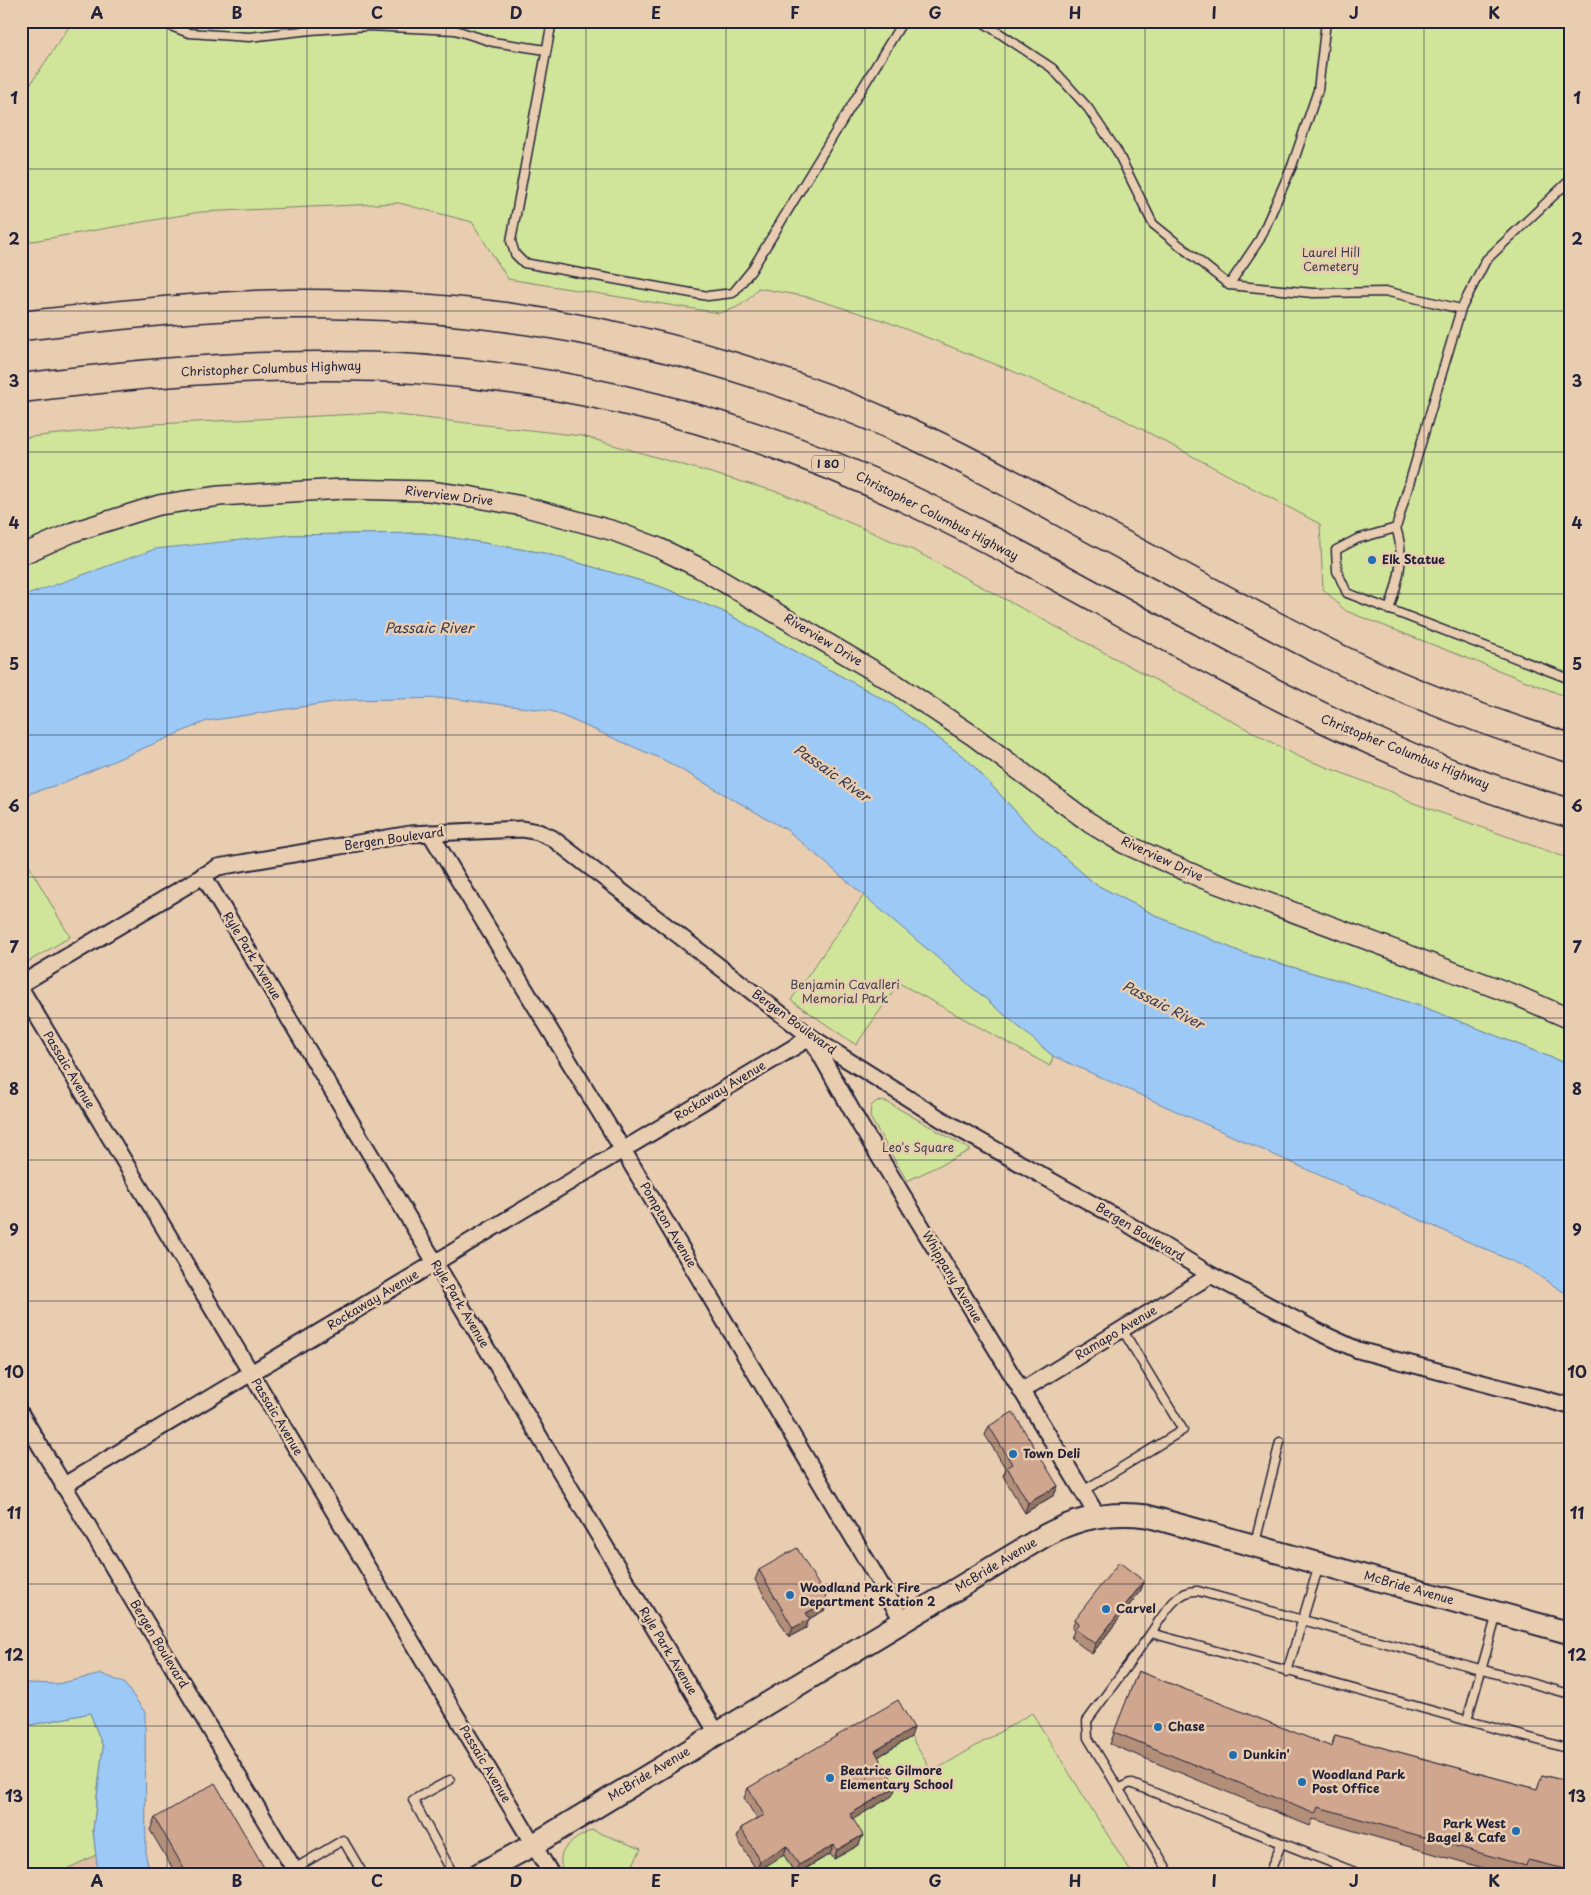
<svg xmlns="http://www.w3.org/2000/svg" width="1591" height="1895" viewBox="0 0 1591 1895" font-family="'Playpen Sans',sans-serif">
  <rect width="100%" height="100%" fill="#e9cdb0"/>
  <filter id="ink" filterUnits="userSpaceOnUse"><feTurbulence type="fractalNoise" baseFrequency=".02" numOctaves="2"/><feDisplacementMap in="SourceGraphic" scale="10" xChannelSelector="R" yChannelSelector="G"/><feConvolveMatrix kernelMatrix="1 2 1 2 8 2 1 2 1" color-interpolation-filters="sRGB"/></filter>
  <g filter="url(#ink)">
    <path fill="#debea4" d="M96 1855 98 1874H56Z"/>
    <g fill="#d0e59a" stroke="#79846a">
      <path d="M73 21H1570V698L1346 611 1323 589 1320 524 1117 416 1010 370 885 321 808 297 758 288C747 303 737 309 719 313L508 279 472 222 399 203 200 212 21 243V98Z"/>
      <path d="M380 413 582 436 781 493 915 551 1297 756 1392 792 1408 801 1570 859V1065L1426 1008 1348 983 1243 953 1161 918 1095 884 1030 827 968 760 892 704 722 611 659 586 544 553 424 533 288 535 21 597V438L155 424Z"/>
      <path d="M21 852 70 937 21 966Z"/>
      <path d="M864 895 1053 1056 1050 1066 899 983 856 1045 791 1000Z"/>
      <path d="M877 1101 887 1102 971 1150 907 1181 870 1117 871 1106Z"/>
      <path d="M90 1713 103 1747 93 1830 96 1855 56 1874H21V1723L31 1725Z"/>
      <path d="M1032 1713 1132 1874H797L830 1854 847 1823 871 1761 911 1737 932 1772Z"/>
      <path d="M592 1830 641 1849 628 1874H565C551 1850 575 1839 592 1830Z"/>
      <path d="M784 1855 795 1874H755L757 1871Z"/>
    </g>
    <g fill="#9cc9f6" stroke="#6b86ab">
      <path d="M424 533 544 553 659 586 722 611 892 704 968 760 1030 827 1095 884 1161 918 1243 953 1348 983 1426 1008 1570 1065V1296L1525 1267 1053 1056 787 830 666 761 551 711 448 698 347 700 207 721 60 784 21 796V597L155 549 288 535Z"/>
      <path d="M102 1674 124 1683 145 1712 146 1857 151 1874H98L93 1830 103 1747 90 1713 31 1725 21 1723V1675L26 1683 57 1684Z"/>
    </g>
    <g fill="none" stroke-linecap="round" stroke-linejoin="round">
      <defs>
        <g id="service">
          <path d="M158 21 189 33 249 37 311 30 368 26 455 30 493 42 546 50"/>
          <path d="M552 21 511 241 515 254 524 263 708 296 733 293 751 271 903 21"/>
          <path d="M981 21 1052 68 1088 108 1117 151 1153 224 1229 285 1313 293 1389 292 1461 309"/>
          <path d="M1229 285 1260 239 1292 166 1318 90 1326 21"/>
          <path d="M1396 528 1357 539 1336 550 1337 571 1347 593 1570 679"/>
          <path d="M1389 610C1398 582 1406 557 1396 528L1461 309 1486 260 1570 180"/>
          <path d="M1083 1491 1183 1430 1122 1329"/>
          <path d="M1255 1543 1280 1442"/>
          <path d="M1151 1633C1162 1617 1176 1589 1198 1591L1570 1694"/>
          <path d="M1287 1672 1319 1565"/>
          <path d="M1467 1720 1497 1614"/>
          <path d="M450 1780 413 1800 453 1874"/>
          <path d="M1118 1789 1130 1783 1360 1874"/>
          <path d="M294 1869 343 1840 363 1874"/>
          <path d="M1170 1874 1088 1738 1087 1721 1151 1633 1570 1749"/>
          <path d="M1269 1874 1281 1844"/>
        </g>
        <g id="minor">
          <path d="M430 833 623 1150 902 1620"/>
          <path d="M203 875 717 1733"/>
          <path d="M21 984 218 867 410 834 522 829 538 832 552 838 811 1037 941 1119 1123 1221 1211 1275 1321 1333 1358 1350 1570 1406"/>
          <path d="M21 989 551 1874"/>
          <path d="M811 1038 860 1125 1097 1515"/>
          <path d="M1021 1391 1211 1275"/>
          <path d="M21 1414 297 1874"/>
          <path d="M63 1486 811 1037"/>
        </g>
        <path id="tertiary" d="M21 555 73 532 159 505 219 496 343 489 429 491 473 497 522 506 614 531 659 548 700 568 891 681 972 735 1090 823 1125 844 1202 878 1518 996 1570 1019"/>
        <path id="secondary" d="M479 1874 533 1845 1046 1535C1079 1517 1111 1511 1147 1516L1570 1633"/>
        <g id="motorway">
          <path d="M21 326C111 316 202 305 292 304 503 302 709 344 901 429 964 457 1024 491 1084 524 1164 567 1244 611 1325 652 1403 691 1486 722 1570 748"/>
          <path d="M21 388C120 376 218 366 317 366 521 364 724 412 908 499 1130 605 1328 747 1570 813"/>
        </g>
      </defs>
      <use href="#service" stroke="#22223b" stroke-width="11"/>
      <use href="#minor" stroke="#22223b" stroke-width="19"/>
      <use href="#tertiary" stroke="#22223b" stroke-width="22"/>
      <use href="#secondary" stroke="#22223b" stroke-width="25"/>
      <use href="#motorway" stroke="#22223b" stroke-width="31"/>
      <use href="#service" stroke="#e9cdb0" stroke-width="8"/>
      <use href="#minor" stroke="#e9cdb0" stroke-width="15"/>
      <use href="#tertiary" stroke="#e9cdb0" stroke-width="19"/>
      <use href="#secondary" stroke="#e9cdb0" stroke-width="21"/>
      <use href="#motorway" stroke="#e9cdb0" stroke-width="28"/>
    </g>
    <g fill="#b38f7a" stroke="#22223b">
      <path d="M989 1426 1058 1486 1054 1495 1025 1513 1003 1476 1006 1469 985 1435Z"/>
      <path d="M759 1570 825 1610 809 1619 806 1628 789 1637 755 1580Z"/>
      <path d="M1144 1581 1141 1590 1092 1654 1071 1638 1074 1631 1072 1629 1075 1619Z"/>
      <path d="M1138 1671 1331 1747 1335 1735 1537 1789 1542 1775 1570 1782V1874H1531L1524 1872 1523 1874H1504L1313 1819 1310 1826 1110 1744Z"/>
      <path d="M911 1737 878 1757 896 1787 892 1796 853 1819 859 1845 834 1859 830 1854 797 1874H795L784 1855 757 1871 737 1838 741 1828 757 1819 744 1798 748 1788Z"/>
      <path d="M155 1818 265 1874H176L150 1830Z"/>
    </g>
    <g fill="#927463" stroke="#22223b">
      <path d="M1058 1486 1054 1495 1025 1513 1028 1503Z"/>
      <path d="M1144 1581 1141 1590 1092 1654 1095 1644Z"/>
      <path d="M828 1601 825 1610 809 1619 806 1628 789 1637 793 1628 806 1613Z"/>
      <path d="M914 1728 911 1737 871 1761 875 1751Z"/>
      <path d="M896 1787 892 1796 847 1823 850 1814Z"/>
      <path d="M863 1835 859 1845 834 1859 837 1850Z"/>
      <path d="M834 1845 830 1854 796 1874 799 1865Z"/>
      <path d="M787 1846 784 1855 757 1871 760 1861Z"/>
    </g>
    <g fill="#d0a68e" stroke="#22223b">
      <path d="M1013 1412 1058 1486 1028 1503 1007 1467 1012 1464 989 1426Z"/>
      <path d="M797 1548 828 1601 806 1613 810 1619 793 1628 759 1570Z"/>
      <path d="M1119 1562 1144 1581 1095 1644 1075 1629 1079 1623 1075 1619Z"/>
      <path d="M1138 1671 1332 1747 1335 1735 1537 1789 1542 1775 1570 1782V1870L1528 1860 1526 1866 1318 1807 1315 1814 1114 1732Z"/>
      <path d="M898 1700 914 1728 875 1751 896 1787 850 1814 863 1835 837 1850 834 1845 799 1865 787 1846 760 1861 741 1828 764 1815 748 1788Z"/>
      <path d="M215 1783 266 1871 261 1874H187L155 1818Z"/>
    </g>
  </g>
  <path fill="none" stroke="#22223b" stroke-width="1" stroke-opacity="0.55" d="M167 21V1874M307 21V1874M446 21V1874M586 21V1874M726 21V1874M865 21V1874M1005 21V1874M1145 21V1874M1284 21V1874M1424 21V1874M21 169H1570M21 311H1570M21 452H1570M21 594H1570M21 735H1570M21 877H1570M21 1018H1570M21 1160H1570M21 1301H1570M21 1443H1570M21 1584H1570M21 1726H1570"/>
  <g fill="#1f6fb2" stroke="#e9cdb0" stroke-width="2">
    <circle cx="1372" cy="560" r="5"/>
    <circle cx="1013" cy="1454" r="5"/>
    <circle cx="790" cy="1595" r="5"/>
    <circle cx="1106" cy="1609" r="5"/>
    <circle cx="1158" cy="1727" r="5"/>
    <circle cx="1233" cy="1755" r="5"/>
    <circle cx="830" cy="1778" r="5"/>
    <circle cx="1302" cy="1782" r="5"/>
    <circle cx="1516" cy="1831" r="5"/>
  </g>
  <g text-anchor="middle" stroke-width="5" stroke-linejoin="round" paint-order="stroke">
    <rect fill="#e9cdb0" stroke="#5e555e" stroke-width="1" x="812" y="455.5" width="32" height="17" rx="4"/>
    <g font-size="11" font-weight="bold" fill="#22223b">
      <text x="828" y="468">I 80</text>
    </g>
    <g font-size="12" fill="#3c3f49" stroke="#e9cdb0">
      <text x="1331" y="257">Laurel Hill<tspan x="1331" dy="14">Cemetery</tspan></text>
      <text x="845" y="989">Benjamin Cavalleri<tspan x="845" dy="14">Memorial Park</tspan></text>
      <text x="918" y="1152">Leo's Square</text>
    </g>
    <g font-size="12" fill="#22223b" stroke="#e9cdb0">
      <text transform="translate(271 369) rotate(-2)" y="4">Christopher Columbus Highway</text>
      <text transform="translate(449 496) rotate(7)" y="4">Riverview Drive</text>
      <text transform="translate(937 516) rotate(27)" y="4">Christopher Columbus Highway</text>
      <text transform="translate(823 640) rotate(31)" y="4">Riverview Drive</text>
      <text transform="translate(1405 752) rotate(22)" y="4">Christopher Columbus Highway</text>
      <text transform="translate(394 839) rotate(-8)" y="4">Bergen Boulevard</text>
      <text transform="translate(1162 859) rotate(25)" y="4">Riverview Drive</text>
      <text transform="translate(252 956) rotate(59)" y="4">Ryle Park Avenue</text>
      <text transform="translate(794 1022) rotate(36)" y="4">Bergen Boulevard</text>
      <text transform="translate(69 1070) rotate(59)" y="4">Passaic Avenue</text>
      <text transform="translate(720 1091) rotate(-31)" y="4">Rockaway Avenue</text>
      <text transform="translate(668 1225) rotate(59)" y="4">Pompton Avenue</text>
      <text transform="translate(1140 1232) rotate(31)" y="4">Bergen Boulevard</text>
      <text transform="translate(952 1277) rotate(59)" y="4">Whippany Avenue</text>
      <text transform="translate(373 1300) rotate(-31)" y="4">Rockaway Avenue</text>
      <text transform="translate(460 1304) rotate(59)" y="4">Ryle Park Avenue</text>
      <text transform="translate(1116 1333) rotate(-31)" y="4">Ramapo Avenue</text>
      <text transform="translate(277 1417) rotate(59)" y="4">Passaic Avenue</text>
      <text transform="translate(996 1565) rotate(-31)" y="4">McBride Avenue</text>
      <text transform="translate(1409 1588) rotate(16)" y="4">McBride Avenue</text>
      <text transform="translate(159 1644) rotate(59)" y="4">Bergen Boulevard</text>
      <text transform="translate(668 1651) rotate(59)" y="4">Ryle Park Avenue</text>
      <text transform="translate(485 1764) rotate(59)" y="4">Passaic Avenue</text>
      <text transform="translate(649 1774) rotate(-31)" y="4">McBride Avenue</text>
    </g>
    <g font-size="12" font-weight="bold" fill="#22223b" stroke="#e9cdb0" text-anchor="start">
      <text x="1382" y="564">Elk Statue</text>
      <text x="1023" y="1458">Town Deli</text>
      <text x="800" y="1592">Woodland Park Fire<tspan x="800" dy="14">Department Station 2</tspan></text>
      <text x="1116" y="1613">Carvel</text>
      <text x="1168" y="1731">Chase</text>
      <text x="1243" y="1759">Dunkin'</text>
      <text x="840" y="1775">Beatrice Gilmore<tspan x="840" dy="14">Elementary School</tspan></text>
      <text x="1312" y="1779">Woodland Park<tspan x="1312" dy="14">Post Office</tspan></text>
      <text x="1506" y="1828" text-anchor="end">Park West<tspan x="1506" dy="14">Bagel &amp; Cafe</tspan></text>
    </g>
    <g font-size="14" font-style="italic" fill="#343b57" stroke="#e9cdb0">
      <text x="429" y="633">Passaic River</text>
      <text transform="translate(832 773) rotate(35)" y="5">Passaic River</text>
      <text transform="translate(1163 1005) rotate(27)" y="5">Passaic River</text>
    </g>
  </g>
  <rect width="1591" height="1895" fill="none" stroke="#e9cdb0" stroke-width="55"/>
  <rect x="28" y="28" width="1536" height="1840" fill="none" stroke="#22223b" stroke-width="2"/>
  <g font-size="16" text-anchor="middle" font-weight="bold" fill="#22223b">
    <text x="97" y="19">A</text>
    <text x="237" y="19">B</text>
    <text x="377" y="19">C</text>
    <text x="516" y="19">D</text>
    <text x="656" y="19">E</text>
    <text x="795" y="19">F</text>
    <text x="935" y="19">G</text>
    <text x="1075" y="19">H</text>
    <text x="1214" y="19">I</text>
    <text x="1354" y="19">J</text>
    <text x="1494" y="19">K</text>
    <text x="14" y="104">1</text>
    <text x="1577" y="104">1</text>
    <text x="14" y="245">2</text>
    <text x="1577" y="245">2</text>
    <text x="14" y="387">3</text>
    <text x="1577" y="387">3</text>
    <text x="14" y="529">4</text>
    <text x="1577" y="529">4</text>
    <text x="14" y="670">5</text>
    <text x="1577" y="670">5</text>
    <text x="14" y="812">6</text>
    <text x="1577" y="812">6</text>
    <text x="14" y="953">7</text>
    <text x="1577" y="953">7</text>
    <text x="14" y="1095">8</text>
    <text x="1577" y="1095">8</text>
    <text x="14" y="1236">9</text>
    <text x="1577" y="1236">9</text>
    <text x="14" y="1378">10</text>
    <text x="1577" y="1378">10</text>
    <text x="14" y="1519">11</text>
    <text x="1577" y="1519">11</text>
    <text x="14" y="1661">12</text>
    <text x="1577" y="1661">12</text>
    <text x="14" y="1802">13</text>
    <text x="1577" y="1802">13</text>
    <text x="97" y="1887">A</text>
    <text x="237" y="1887">B</text>
    <text x="377" y="1887">C</text>
    <text x="516" y="1887">D</text>
    <text x="656" y="1887">E</text>
    <text x="795" y="1887">F</text>
    <text x="935" y="1887">G</text>
    <text x="1075" y="1887">H</text>
    <text x="1214" y="1887">I</text>
    <text x="1354" y="1887">J</text>
    <text x="1494" y="1887">K</text>
  </g>
</svg>
